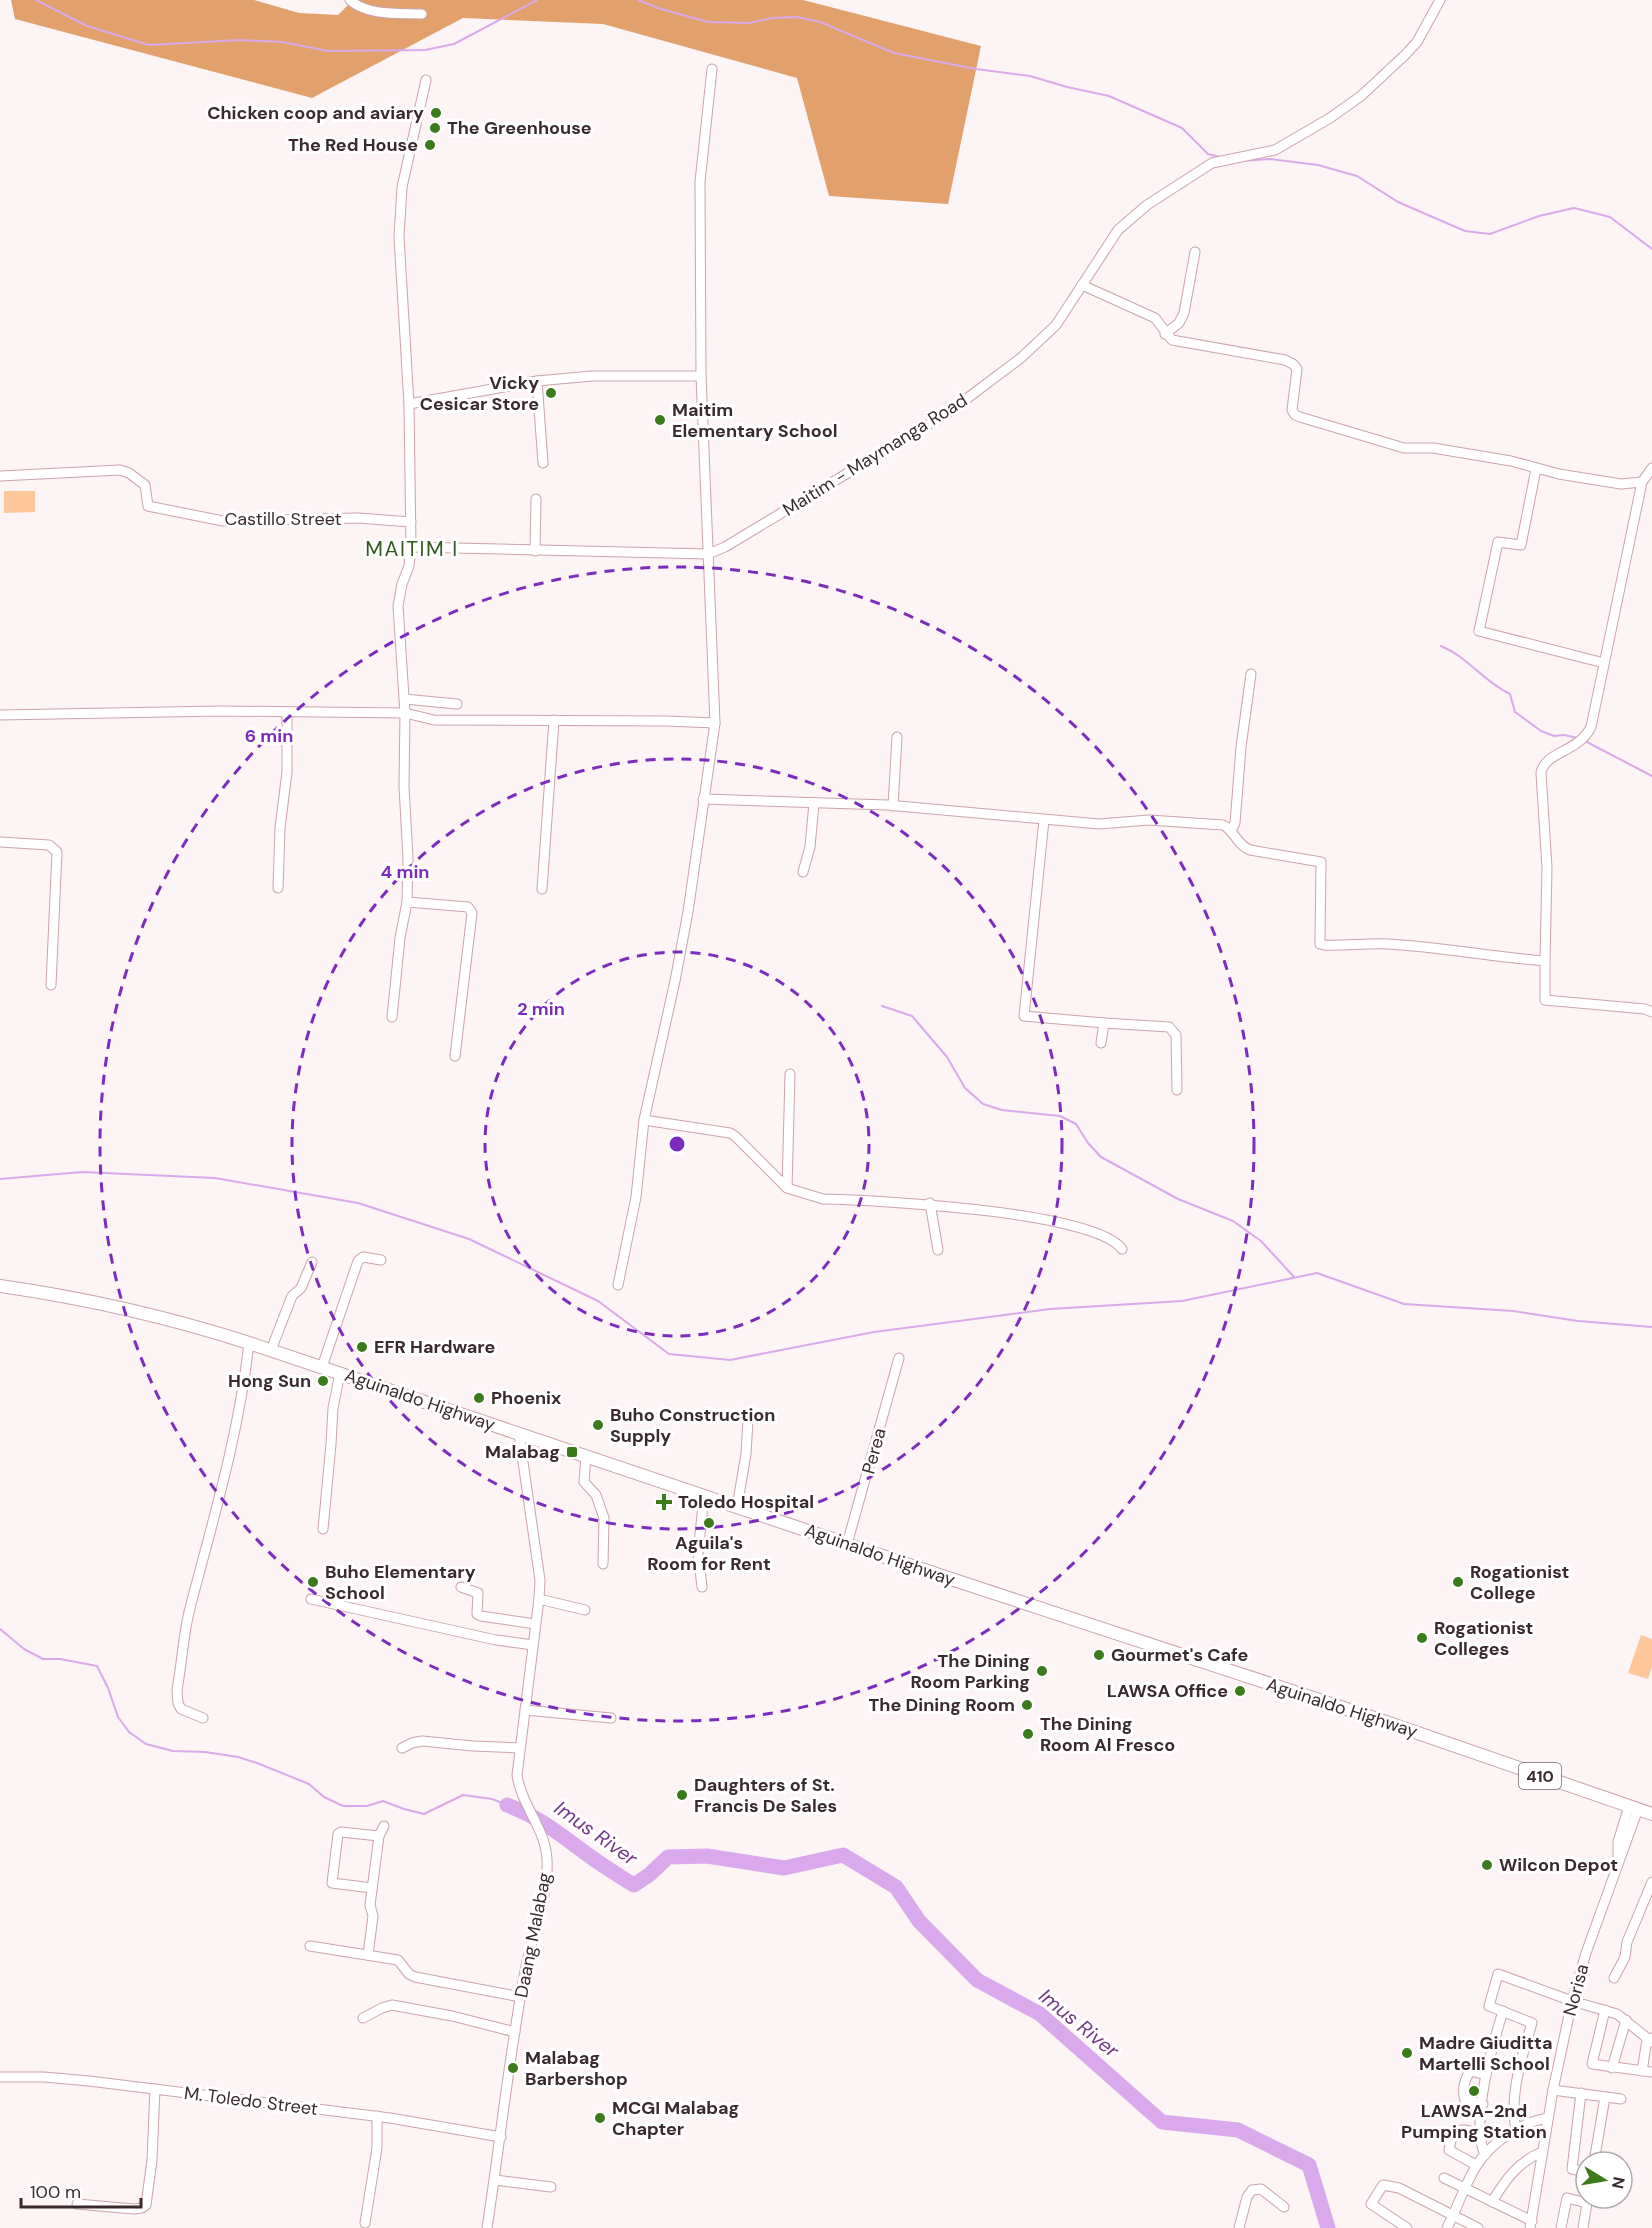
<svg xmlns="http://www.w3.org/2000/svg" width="1652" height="2228" viewBox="0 0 1652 2228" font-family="'DM Sans',sans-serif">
  <rect width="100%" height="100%" fill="#fcf4f5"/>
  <g fill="#fec79b">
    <path d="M4 491H35V512L4 513Z"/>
    <path d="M1641 1635 1652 1639V1667L1648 1679 1628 1673Z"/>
  </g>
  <path fill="#e2a16c" d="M11 0H254L299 13 338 15 353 0H803L981 46 948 204 829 196 797 78 603 24 463 18 312 98 15 19Z"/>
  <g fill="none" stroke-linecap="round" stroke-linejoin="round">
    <g stroke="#d9a9eb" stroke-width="2">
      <path d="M36 0 87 26 149 45 240 40 282 42 328 51 425 50 454 44 537 0"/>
      <path d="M638 0 661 9 708 22 749 23 772 18 797 17 820 22 894 53 976 69 1030 76 1067 87 1109 96 1182 128 1208 154 1220 157"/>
      <path d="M1240 161 1270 159 1318 165 1357 176 1398 202 1465 231 1490 234 1539 216 1574 208 1610 217 1652 249"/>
      <path d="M1441 646C1468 657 1484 682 1510 694L1515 712 1541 731 1554 736 1564 735 1578 738"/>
      <path d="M1583 740 1652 776"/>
      <path d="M882 1006 912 1016 947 1057 965 1088 983 1104 1002 1110 1060 1116 1076 1124 1088 1143 1101 1157 1178 1199 1233 1221 1261 1241 1294 1277"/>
      <path d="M0 1179 82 1172 215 1178 358 1203 469 1239 598 1301 669 1354 730 1360 874 1332 1050 1309 1182 1301 1317 1273 1404 1304 1513 1311 1578 1321 1652 1327"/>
      <path d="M0 1629 24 1649 43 1659H60L97 1666 108 1688 118 1717 129 1732 146 1744 173 1751 205 1752 238 1757 257 1763 309 1784 324 1797 343 1806H367L383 1801 404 1809 424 1814 463 1795 492 1799 507 1805"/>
    </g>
    <path stroke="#d9a9eb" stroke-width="15" d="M507 1805C545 1819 566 1840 598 1862 610 1870 622 1878 634 1885L649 1875 668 1857 707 1856 784 1868 843 1855 896 1887 919 1921 977 1980 1040 2014 1162 2122 1238 2130 1309 2165 1328 2228"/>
    <defs>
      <g id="minor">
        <path d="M350 0C367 16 400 13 422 14"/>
        <path d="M1082 285 1155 318 1172 340 1285 360 1293 364 1297 369 1292 410 1295 415 1300 417 1404 448H1433L1511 461 1559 474 1621 484 1642 482"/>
        <path d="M1165 334 1179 323 1184 313 1195 252"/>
        <path d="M537 381 543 463"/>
        <path d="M409 404 537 381 592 376H701"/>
        <path d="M1536 469 1521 545 1498 542 1479 631 1604 663"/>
        <path d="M0 476 120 470 129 473 145 485 148 506 223 521 358 518 411 522"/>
        <path d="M411 547 708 554 725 547 949 412 1022 357 1056 325 1118 230 1147 205 1212 163 1275 150 1330 118 1361 96 1405 55 1417 42 1440 0"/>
        <path d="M535 551 536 499"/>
        <path d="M404 699 457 704"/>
        <path d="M0 715 220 711 405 713 434 720 666 721 715 723"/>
        <path d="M703 799 887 805 1099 824 1149 820 1223 825C1234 830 1237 845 1250 850L1321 862 1320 940V944L1324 945C1345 946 1366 943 1388 944 1441 947 1493 957 1545 961V1000L1645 1009 1652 1012"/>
        <path d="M893 806 897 737"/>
        <path d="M1044 820 1024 1016 1104 1023 1101 1043"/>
        <path d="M1231 831 1235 823 1241 747 1251 674"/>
        <path d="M0 842 49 845 57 852 51 985"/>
        <path d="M803 872 810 847 814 803"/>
        <path d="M278 888 280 828 287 772V712"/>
        <path d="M542 889 554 720"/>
        <path d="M407 902 468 907 472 913 455 1056"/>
        <path d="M1545 961 1547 868 1541 773C1545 751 1578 753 1591 727L1642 482 1652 468"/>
        <path d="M392 1017 400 938 407 902 408 858 404 787 405 713 398 606 402 584 409 566 411 547 409 404 399 237 402 187 426 80"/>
        <path d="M1104 1023 1169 1027 1176 1035 1177 1090"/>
        <path d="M644 1120 730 1133 735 1136 787 1188 823 1199C874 1200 1095 1211 1122 1249"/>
        <path d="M787 1188 790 1074"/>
        <path d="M930 1203 938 1250"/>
        <path d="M618 1285 636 1197 644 1120 675 981 688 912 715 723 701 376 700 182 712 69"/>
        <path d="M271 1350 292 1296 301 1288 312 1262"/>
        <path d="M322 1367 358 1261 363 1257 381 1260"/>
        <path d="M586 1456 584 1482 596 1495 604 1518 603 1564"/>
        <path d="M737 1507 746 1454 748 1420"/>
        <path d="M323 1529 331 1444 333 1408 340 1373"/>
        <path d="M847 1544 899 1358"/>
        <path d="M461 1587 478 1593 477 1614 481 1616 535 1624"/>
        <path d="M702 1587 698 1553 704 1496"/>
        <path d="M311 1599 496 1640 533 1645"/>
        <path d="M539 1599 585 1610"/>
        <path d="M525 1710 611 1718"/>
        <path d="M203 1718 181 1709 178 1703 177 1690C182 1663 183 1635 190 1608 213 1520 239 1434 249 1343"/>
        <path d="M402 1748 412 1743 422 1741 473 1746 520 1748"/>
        <path d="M1618 1857V1842L1629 1806"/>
        <path d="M372 1888 332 1883 338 1834 341 1832 379 1836"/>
        <path d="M310 1946 398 1960 409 1974 415 1977 521 1997"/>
        <path d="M368 1955 373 1916 370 1905 379 1836 384 1826"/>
        <path d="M1614 1978 1625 1957 1627 1942 1652 1882"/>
        <path d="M1605 2010 1592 2064 1652 2072"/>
        <path d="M363 2018 382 2008 392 2005 452 2016 515 2032"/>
        <path d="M1612 2068 1626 2020"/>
        <path d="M1642 2071 1647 2040 1652 2038"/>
        <path d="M0 2077H44L89 2081 390 2118 501 2137"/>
        <path d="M1553 2090 1621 2099"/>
        <path d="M1581 2093 1572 2169 1586 2172"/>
        <path d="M1483 2104 1465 2100C1462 2092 1464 2078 1471 2071L1486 2075"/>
        <path d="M1516 2130C1509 2095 1522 2056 1532 2023L1489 2006 1498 1974 1572 2001 1617 2014 1652 2042"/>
        <path d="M1485 2155C1470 2121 1492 2047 1503 2011"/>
        <path d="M1594 2162 1605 2097"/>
        <path d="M1476 2165 1449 2150 1453 2131 1464 2130 1479 2133"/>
        <path d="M1444 2178 1532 2221"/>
        <path d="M495 2180 551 2187"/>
        <path d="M1492 2202C1505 2180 1518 2162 1542 2152"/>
        <path d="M77 2204 134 2209 142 2208 146 2205 152 2160 155 2089"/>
        <path d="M365 2223 377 2148V2116"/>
        <path d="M487 2228C500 2143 509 2056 525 1971 532 1934 549 1898 547 1860 546 1829 521 1805 517 1775L539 1599 540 1580 519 1434"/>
        <path d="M1239 2228 1247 2197 1252 2190 1261 2189 1284 2207"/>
        <path d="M1407 2228 1371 2204 1383 2185 1399 2188 1478 2228"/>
        <path d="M1447 2228C1457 2208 1464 2187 1475 2168 1489 2144 1520 2122 1548 2118"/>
        <path d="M1530 2228 1553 2090 1572 2001 1586 1953 1638 1809"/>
        <path d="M1561 2228 1567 2198 1587 2203 1583 2228"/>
      </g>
      <path id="major" d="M0 1286C84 1298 168 1317 249 1343L939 1575 1380 1720 1652 1814"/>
    </defs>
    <use href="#minor" stroke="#cba4aa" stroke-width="11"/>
    <use href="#major" stroke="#cba4aa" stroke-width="14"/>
    <use href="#minor" stroke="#fff" stroke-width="9"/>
    <use href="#major" stroke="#fff" stroke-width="12"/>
  </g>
  <g fill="none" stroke="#7b2cbf" stroke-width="3" stroke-dasharray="10 8">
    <circle cx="677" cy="1144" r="192"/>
    <circle cx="677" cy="1144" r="385"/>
    <circle cx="677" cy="1144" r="577"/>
  </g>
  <g fill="#3b7b19" stroke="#fff" stroke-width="2">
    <circle cx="436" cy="113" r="6"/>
    <circle cx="435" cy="128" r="6"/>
    <circle cx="430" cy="145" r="6"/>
    <circle cx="551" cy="393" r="6"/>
    <circle cx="660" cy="420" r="6"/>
    <circle cx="362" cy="1347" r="6"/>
    <circle cx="323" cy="1381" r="6"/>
    <circle cx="479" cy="1398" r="6"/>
    <circle cx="598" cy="1425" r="6"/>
    <rect x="566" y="1446" width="12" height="12" rx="3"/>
    <path d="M661 1493h6v6h6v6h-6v6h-6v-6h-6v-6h6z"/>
    <circle cx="709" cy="1523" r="6"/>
    <circle cx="313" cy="1582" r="6"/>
    <circle cx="1458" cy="1582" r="6"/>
    <circle cx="1422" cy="1638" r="6"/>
    <circle cx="1099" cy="1655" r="6"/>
    <circle cx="1042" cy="1671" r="6"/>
    <circle cx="1240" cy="1691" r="6"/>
    <circle cx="1027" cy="1705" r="6"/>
    <circle cx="1028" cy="1734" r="6"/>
    <circle cx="682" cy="1795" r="6"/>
    <circle cx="1487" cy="1865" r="6"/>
    <circle cx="1407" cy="2053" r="6"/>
    <circle cx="513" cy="2068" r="6"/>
    <circle cx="1474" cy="2091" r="6"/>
    <circle cx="600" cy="2118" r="6"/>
  </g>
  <g text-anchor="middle" stroke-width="6" stroke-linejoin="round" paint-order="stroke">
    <rect fill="#fff" stroke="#756a6c" stroke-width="1.5" x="1519" y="1763" width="42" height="26" rx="4.5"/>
    <g font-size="16" font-weight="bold" fill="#3a2a2d">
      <text x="1540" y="1782">410</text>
    </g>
    <g font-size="18" font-weight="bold" fill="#3a2a2d" stroke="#fff" text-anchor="start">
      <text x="424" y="119" text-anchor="end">Chicken coop and aviary</text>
      <text x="447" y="134">The Greenhouse</text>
      <text x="418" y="151" text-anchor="end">The Red House</text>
      <text x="539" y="389" text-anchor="end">Vicky<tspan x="539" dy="21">Cesicar Store</tspan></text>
      <text x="672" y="416">Maitim<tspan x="672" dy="21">Elementary School</tspan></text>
      <text x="374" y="1353">EFR Hardware</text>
      <text x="311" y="1387" text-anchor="end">Hong Sun</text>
      <text x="491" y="1404">Phoenix</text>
      <text x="610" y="1421">Buho Construction<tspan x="610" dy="21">Supply</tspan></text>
      <text x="560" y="1458" text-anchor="end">Malabag</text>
      <text x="678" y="1508">Toledo Hospital</text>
      <text x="709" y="1549" text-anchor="middle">Aguila's<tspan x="709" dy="21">Room for Rent</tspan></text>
      <text x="325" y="1578">Buho Elementary<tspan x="325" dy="21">School</tspan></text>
      <text x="1470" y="1578">Rogationist<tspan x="1470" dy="21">College</tspan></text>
      <text x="1434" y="1634">Rogationist<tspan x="1434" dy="21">Colleges</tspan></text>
      <text x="1111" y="1661">Gourmet's Cafe</text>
      <text x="1030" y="1667" text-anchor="end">The Dining<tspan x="1030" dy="21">Room Parking</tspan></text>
      <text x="1228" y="1697" text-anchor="end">LAWSA Office</text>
      <text x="1015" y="1711" text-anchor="end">The Dining Room</text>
      <text x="1040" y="1730">The Dining<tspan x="1040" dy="21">Room Al Fresco</tspan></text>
      <text x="694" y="1791">Daughters of St.<tspan x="694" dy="21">Francis De Sales</tspan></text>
      <text x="1499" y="1871">Wilcon Depot</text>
      <text x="1419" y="2049">Madre Giuditta<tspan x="1419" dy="21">Martelli School</tspan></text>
      <text x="525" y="2064">Malabag<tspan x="525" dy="21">Barbershop</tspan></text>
      <text x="612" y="2114">MCGI Malabag<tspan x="612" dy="21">Chapter</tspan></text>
      <text x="1474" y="2117" text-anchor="middle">LAWSA-2nd<tspan x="1474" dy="21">Pumping Station</tspan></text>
    </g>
    <g font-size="18" fill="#3a2a2d" stroke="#fff">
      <text transform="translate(875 455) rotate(-32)" y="6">Maitim - Maymanga Road</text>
      <text x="283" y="525">Castillo Street</text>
      <text transform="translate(420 1400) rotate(19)" y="6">Aguinaldo Highway</text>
      <text transform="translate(874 1451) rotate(-75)" y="6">Perea</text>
      <text transform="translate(880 1555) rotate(19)" y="6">Aguinaldo Highway</text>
      <text transform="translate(1342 1708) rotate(18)" y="6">Aguinaldo Highway</text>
      <text transform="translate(533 1935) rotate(-79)" y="6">Daang Malabag</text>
      <text transform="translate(1576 1990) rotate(-75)" y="6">Norisa</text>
      <text transform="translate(251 2101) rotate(7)" y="6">M. Toledo Street</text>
    </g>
    <g font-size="20" font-style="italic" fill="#723986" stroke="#fff">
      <text transform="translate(596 1833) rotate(35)" y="7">Imus River</text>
      <text transform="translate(1079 2023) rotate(39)" y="7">Imus River</text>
    </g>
    <g font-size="21" letter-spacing="1.5" fill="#31591e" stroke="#fff">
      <text x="412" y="556">MAITIM I</text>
    </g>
  </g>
  <circle cx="677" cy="1144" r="9" fill="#7b2cbf" stroke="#fff" stroke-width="3"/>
  <g font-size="18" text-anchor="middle" font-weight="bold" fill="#7b2cbf" stroke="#fff" stroke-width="6" stroke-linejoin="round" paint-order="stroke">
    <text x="269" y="742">6 min</text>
    <text x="405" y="878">4 min</text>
    <text x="541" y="1015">2 min</text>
  </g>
  <g transform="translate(1604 2180) rotate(101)"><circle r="28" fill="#ffffff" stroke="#b0aaab" stroke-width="1.5"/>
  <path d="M0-4.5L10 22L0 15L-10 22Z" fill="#3b7b19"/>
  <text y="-9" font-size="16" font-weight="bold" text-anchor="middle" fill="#3a2a2d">N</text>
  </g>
  <path d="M21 2198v9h120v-9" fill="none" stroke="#3a2a2d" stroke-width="3"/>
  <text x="30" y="2198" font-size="18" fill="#3a2a2d" stroke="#ffffff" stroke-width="4.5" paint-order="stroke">100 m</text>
</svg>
